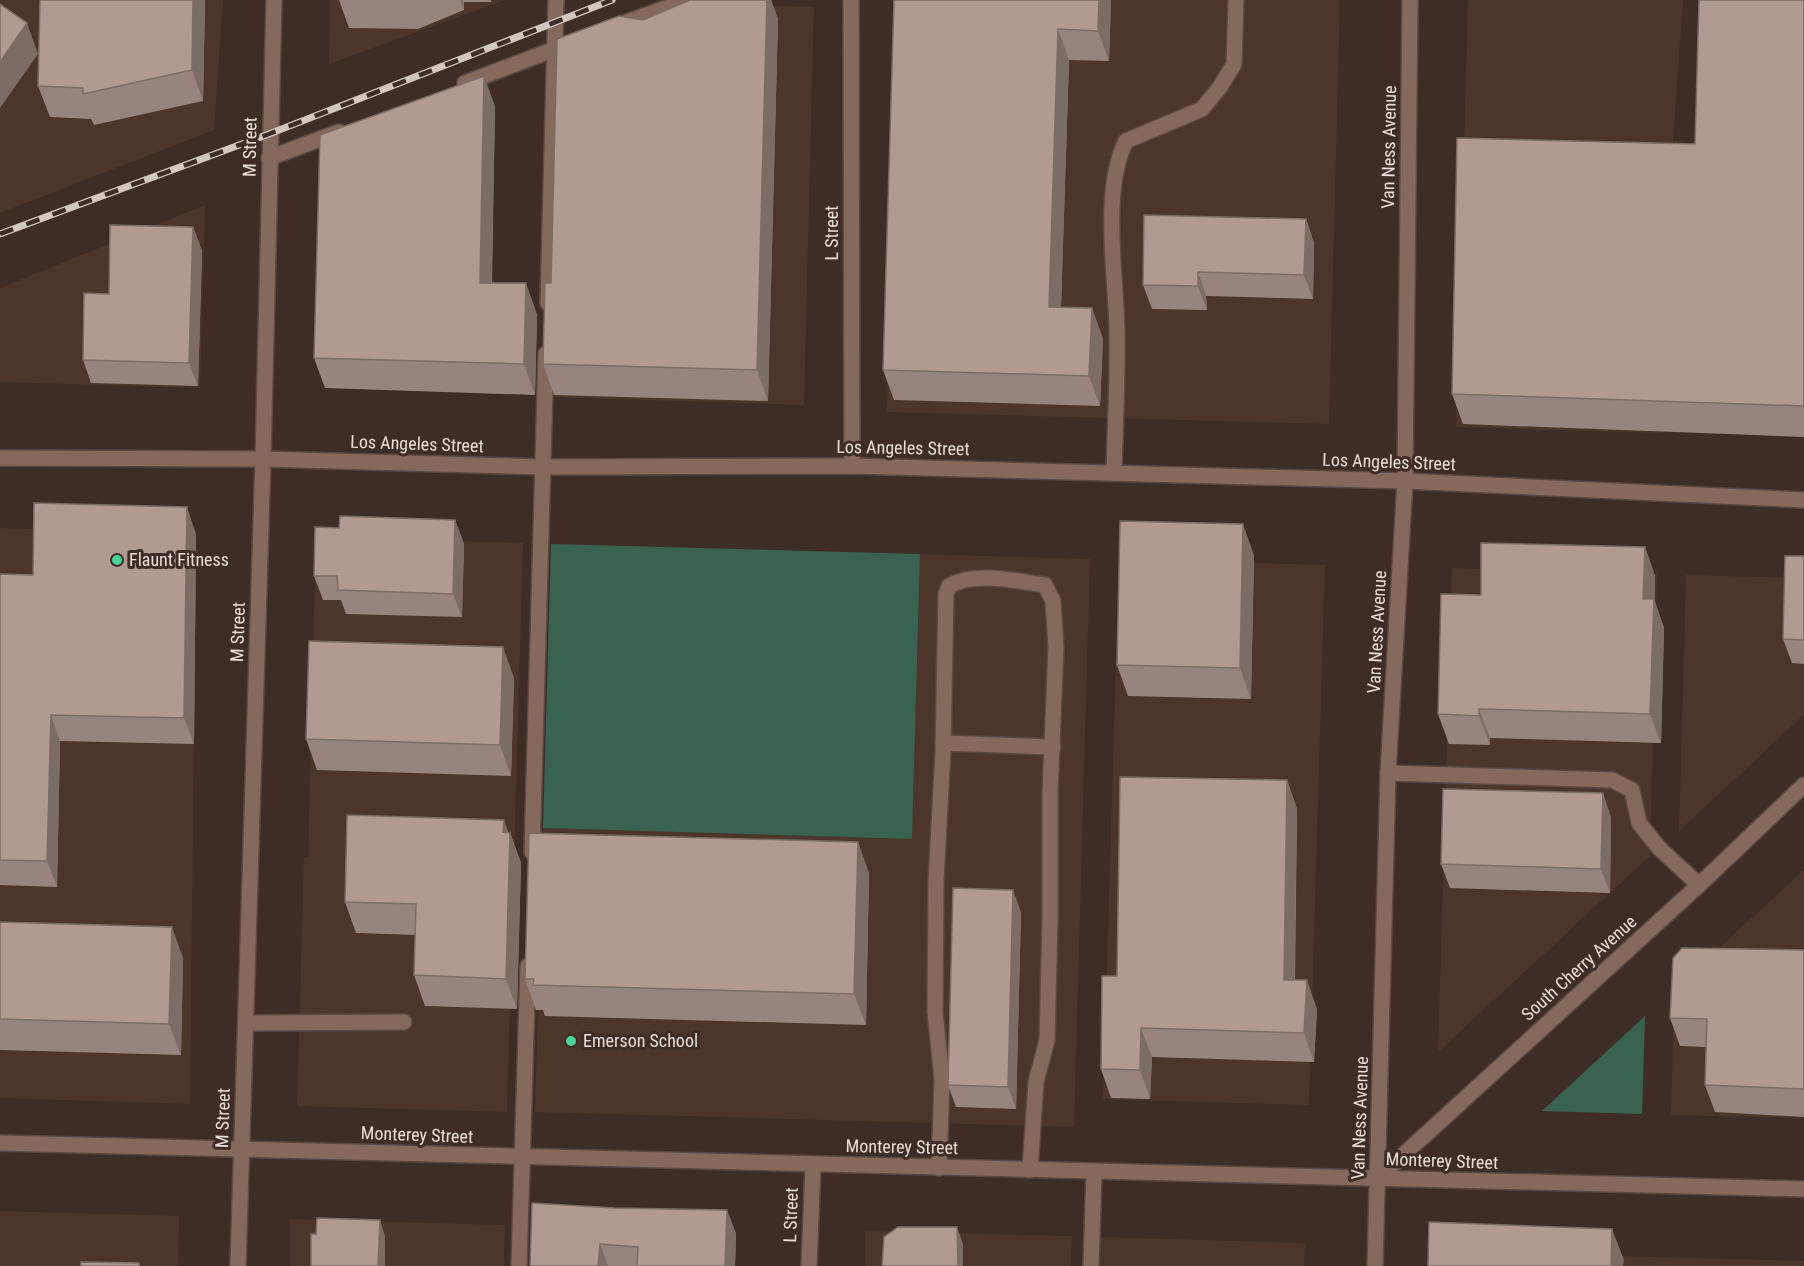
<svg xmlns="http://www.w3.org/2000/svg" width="1804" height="1266" viewBox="0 0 1804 1266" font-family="'Roboto Condensed',sans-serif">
  <rect width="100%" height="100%" fill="#3e2d26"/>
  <g fill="#4c352b">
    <path d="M0 0H223L214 130 0 213Z"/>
    <path d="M330 0H505L329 64Z"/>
    <path d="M899 0H1340L1329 424 887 412Z"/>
    <path d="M1468 0H1683L1670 184 1662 433 1456 427Z"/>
    <path d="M743 5 814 7 804 405 555 397 565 68Z"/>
    <path d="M205 205 200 388 0 382V288Z"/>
    <path d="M0 528 196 534 190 1104 0 1098Z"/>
    <path d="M316 537 523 543 507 1112 297 1106 304 857H308Z"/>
    <path d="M920 554 1090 559 1074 1127 535 1112 543 828 912 839Z"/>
    <path d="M1119 559 1325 565 1309 1105 1103 1099Z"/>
    <path d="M1452 568 1657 574 1650 856 1438 1052Z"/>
    <path d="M1686 575 1804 578V715L1679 831Z"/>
    <path d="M1804 870V1118L1671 1115 1674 989Z"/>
    <path d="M0 1211 179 1216 178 1266H0Z"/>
    <path d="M290 1219 505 1225 504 1266H290Z"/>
    <path d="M865 1231 1072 1236 1071 1266H865Z"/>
    <path d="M1100 1237 1305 1243 1304 1266H1099Z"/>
    <path d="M1431 1251 1804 1261V1266H1431Z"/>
  </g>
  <g fill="#39634f">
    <path d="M551 544 920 554 912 839 543 828Z"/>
    <path d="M1645 1016 1642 1114 1542 1111Z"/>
  </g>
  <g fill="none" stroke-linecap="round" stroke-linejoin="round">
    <defs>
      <g id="minor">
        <path d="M851 0 852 466"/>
        <path d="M619 25 688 0"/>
        <path d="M465 83 563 46"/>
        <path d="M269 158 339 132"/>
        <path d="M548 303 556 0"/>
        <path d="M0 458 263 459 543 467 852 466 1405 481 1804 500"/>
        <path d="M1114 473C1115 426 1118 378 1117 331 1116 275 1101 191 1126 141L1202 109 1220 87 1234 64 1236 0"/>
        <path d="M943 743 1053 747"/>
        <path d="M1388 773 1612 780 1632 790 1639 823 1659 848 1699 885"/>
        <path d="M532 852 546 354"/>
        <path d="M246 1023 404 1022"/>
        <path d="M0 1143 1804 1189"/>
        <path d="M939 1168 942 1079 935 1012 936 880 943 751 946 594 949 586C975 571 1016 581 1045 585L1053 601 1056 647 1050 793V920L1047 1040 1036 1082 1030 1170"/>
        <path d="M1378 1178 1699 885 1804 785"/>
        <path d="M238 1266 263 459 274 0"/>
        <path d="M519 1266 528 966"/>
        <path d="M809 1266 813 1165"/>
        <path d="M1091 1266 1094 1172"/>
        <path d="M1375 1266 1388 773 1405 481 1410 0"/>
      </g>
    </defs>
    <use href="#minor" stroke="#594942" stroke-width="18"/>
    <use href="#minor" stroke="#86695d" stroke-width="15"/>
    <defs>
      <path id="rail" d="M0 234 269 134 612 0"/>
    </defs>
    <use href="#rail" stroke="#d3c7c2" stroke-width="7"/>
    <use href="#rail" stroke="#3e2d26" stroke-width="4.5" stroke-dasharray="14" stroke-linecap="butt"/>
  </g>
  <g fill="#97847e">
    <path d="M40 0H205L203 101 94 125 91 119 50 117 38 86Z"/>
    <path d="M339 0H491V2H464V10L418 29 349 28Z"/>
    <path d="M690 0H771L778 19 768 401 554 395 543 364 551 283 643 20Z"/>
    <path d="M894 0H1111L1109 61 1069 60 1061 307 1103 338 1100 406 894 400 883 370Z"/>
    <path d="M1804 0V437L1463 424 1452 394 1695 144Z"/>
    <path d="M495 106 492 283 537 314 535 395 325 388 314 358Z"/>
    <path d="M1306 219 1314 243 1313 299 1206 296 1207 310 1152 309 1143 285Z"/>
    <path d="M193 227 202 251 198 386 91 383 83 360 109 294Z"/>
    <path d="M455 520 464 544 462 617 346 614 341 600H323L314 576 339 528Z"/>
    <path d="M196 534 194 744 60 741 57 887 0 885V574L33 575Z"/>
    <path d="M1645 547 1655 576V602L1664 628 1661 743 1490 738V745L1449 744 1438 714 1481 595Z"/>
    <path d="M1254 555 1251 699 1128 696 1117 665Z"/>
    <path d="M1804 556V664L1792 663 1783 639Z"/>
    <path d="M514 678 511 776 317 770 306 739Z"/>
    <path d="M1287 780 1297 809 1295 980 1317 1009 1314 1062 1152 1057 1150 1099 1111 1098 1101 1069 1117 976Z"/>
    <path d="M1611 817 1610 893 1450 888 1441 864Z"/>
    <path d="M508 833H510L521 863 517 1009 425 1006 414 975 415 935 356 933 345 902Z"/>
    <path d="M869 873 866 1025 545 1016 543 1010H536L525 979Z"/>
    <path d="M1021 912 1016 1109 956 1107 948 1085Z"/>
    <path d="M0 922 183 958 181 1055 0 1050Z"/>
    <path d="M1804 950V1117L1715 1112 1705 1085 1706 1047 1680 1046 1670 1018Z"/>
    <path d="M532 1203 736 1233 735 1266H530Z"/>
  </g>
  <g fill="#7b6c66">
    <path d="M193 0H205L203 101 192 70Z"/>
    <path d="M460 0H463L464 10Z"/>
    <path d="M767 0H771L778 19 768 401 757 370Z"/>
    <path d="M1099 0H1111L1109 61 1098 31Z"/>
    <path d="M27 23 38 54 0 108V62Z"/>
    <path d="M1058 29 1069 60 1060 337 1049 307Z"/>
    <path d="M484 76 495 106 491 313 480 283Z"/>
    <path d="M1306 219 1314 243 1313 299 1304 275Z"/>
    <path d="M193 227 202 251 198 386 189 363Z"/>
    <path d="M1198 272 1206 296 1207 310 1198 286Z"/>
    <path d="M526 283 537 314 535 395 524 364Z"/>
    <path d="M1092 308 1103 338 1100 406 1089 376Z"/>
    <path d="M187 507 196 534 194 744 184 718Z"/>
    <path d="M455 520 464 544 462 617 453 594Z"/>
    <path d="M1243 524 1254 555 1251 699 1240 668Z"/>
    <path d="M1645 547 1655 576V602L1664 628 1661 743 1650 714 1643 599Z"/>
    <path d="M503 647 514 678 511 776 500 745Z"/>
    <path d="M1479 709 1490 738V745L1479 716Z"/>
    <path d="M51 715 60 741 57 887 47 861Z"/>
    <path d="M1287 780 1297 809 1294 1009 1284 980Z"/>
    <path d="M1603 793 1611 817 1610 893 1601 869Z"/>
    <path d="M504 820 510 837V833L521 863 517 1009 506 979Z"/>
    <path d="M858 842 869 873 866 1025 854 994Z"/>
    <path d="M1013 890 1021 912 1016 1109 1008 1087Z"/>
    <path d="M172 927 183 958 181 1055 169 1024Z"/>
    <path d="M1307 980 1317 1009 1314 1062 1304 1033Z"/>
    <path d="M1141 1028 1152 1057 1150 1099 1140 1070Z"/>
    <path d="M727 1210 736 1233 735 1266H725Z"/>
    <path d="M380 1220 385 1236V1266H378Z"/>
    <path d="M957 1227 963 1244V1266H958Z"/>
    <path d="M1612 1229 1624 1260 1623 1266H1611Z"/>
    <path d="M600 1244 608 1266H598Z"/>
  </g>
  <g fill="#b09a92" stroke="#7b6c66" stroke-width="1.5">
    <path d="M40 0H193L192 70 83 94V88L38 86Z"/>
    <path d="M690 0H767L757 370 543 364 545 283H551L557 39 619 16 643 20Z"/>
    <path d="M894 0H1099L1098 31 1058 29 1049 307 1092 308 1089 376 883 370Z"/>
    <path d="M1699 0H1804V406L1452 394 1457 138 1695 144Z"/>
    <path d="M0 4 27 23 0 62Z"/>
    <path d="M484 76 480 283H526L524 364 314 358 320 135Z"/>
    <path d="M1144 215 1306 219 1304 275 1198 272V286L1143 285Z"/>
    <path d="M110 225 193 227 189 363 83 360 84 293 109 294Z"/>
    <path d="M34 503 187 507 184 718 51 715 47 861 0 860V574L33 575Z"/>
    <path d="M340 516 455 520 453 594 338 590 337 576H314L315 527 339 528Z"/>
    <path d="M1120 521 1243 524 1240 668 1117 665Z"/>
    <path d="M1481 543 1645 547 1643 599H1654L1650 714 1479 709V716L1438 714 1441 594 1481 595Z"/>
    <path d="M1785 556H1804V640L1783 639Z"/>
    <path d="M309 641 503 647 500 745 306 739Z"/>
    <path d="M1120 777 1287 780 1284 980H1307L1304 1033 1141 1028 1140 1070 1101 1069 1102 976H1117Z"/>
    <path d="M1443 789 1603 793 1601 869 1441 864Z"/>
    <path d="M347 815 504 820 503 832 510 833 506 979 414 975 416 904 345 902Z"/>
    <path d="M529 833 858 842 854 994 533 985 534 979H525Z"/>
    <path d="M953 888 1013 890 1008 1087 948 1085Z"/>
    <path d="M0 922 172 927 169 1024 0 1019Z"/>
    <path d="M1682 948 1804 950V1089L1705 1085 1707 1019 1670 1018 1673 958Z"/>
    <path d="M532 1203 615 1208 727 1210 725 1266H637L638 1247 600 1244 598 1266H530Z"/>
    <path d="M317 1218 380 1220 378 1266H311V1234H316Z"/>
    <path d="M1429 1222 1612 1229 1611 1266H1428Z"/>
    <path d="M898 1227H957L958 1266H882L884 1237Z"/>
    <path d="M81 1262 139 1263V1266H81Z"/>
  </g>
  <g fill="#49d49c" stroke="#3e2d26" stroke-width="2">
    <circle cx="117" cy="560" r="6"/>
    <circle cx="571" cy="1041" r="6"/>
  </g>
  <g text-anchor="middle" stroke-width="6" stroke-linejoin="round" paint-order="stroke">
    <g font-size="18" fill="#e8ddd8" stroke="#3e2d26">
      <text transform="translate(250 147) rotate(-89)" y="6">M Street</text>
      <text transform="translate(1389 147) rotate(-89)" y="6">Van Ness Avenue</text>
      <text transform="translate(832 233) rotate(-90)" y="6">L Street</text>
      <text transform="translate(417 444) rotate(2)" y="6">Los Angeles Street</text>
      <text transform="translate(903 448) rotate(1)" y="6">Los Angeles Street</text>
      <text transform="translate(1389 462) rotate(2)" y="6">Los Angeles Street</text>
      <text transform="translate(238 632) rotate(-88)" y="6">M Street</text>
      <text transform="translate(1377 632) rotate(-87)" y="6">Van Ness Avenue</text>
      <text transform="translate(1579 968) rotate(-42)" y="6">South Cherry Avenue</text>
      <text transform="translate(223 1118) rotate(-88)" y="6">M Street</text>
      <text transform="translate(1360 1118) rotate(-88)" y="6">Van Ness Avenue</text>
      <text transform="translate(417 1135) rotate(2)" y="6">Monterey Street</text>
      <text transform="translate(902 1147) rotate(1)" y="6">Monterey Street</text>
      <text transform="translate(1442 1161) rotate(2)" y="6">Monterey Street</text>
      <text transform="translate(791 1215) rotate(-88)" y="6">L Street</text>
    </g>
    <g font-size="18" fill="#e8ddd8" stroke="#3e2d26" text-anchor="start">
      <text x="129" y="566">Flaunt Fitness</text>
      <text x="583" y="1047">Emerson School</text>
    </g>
  </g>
</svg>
